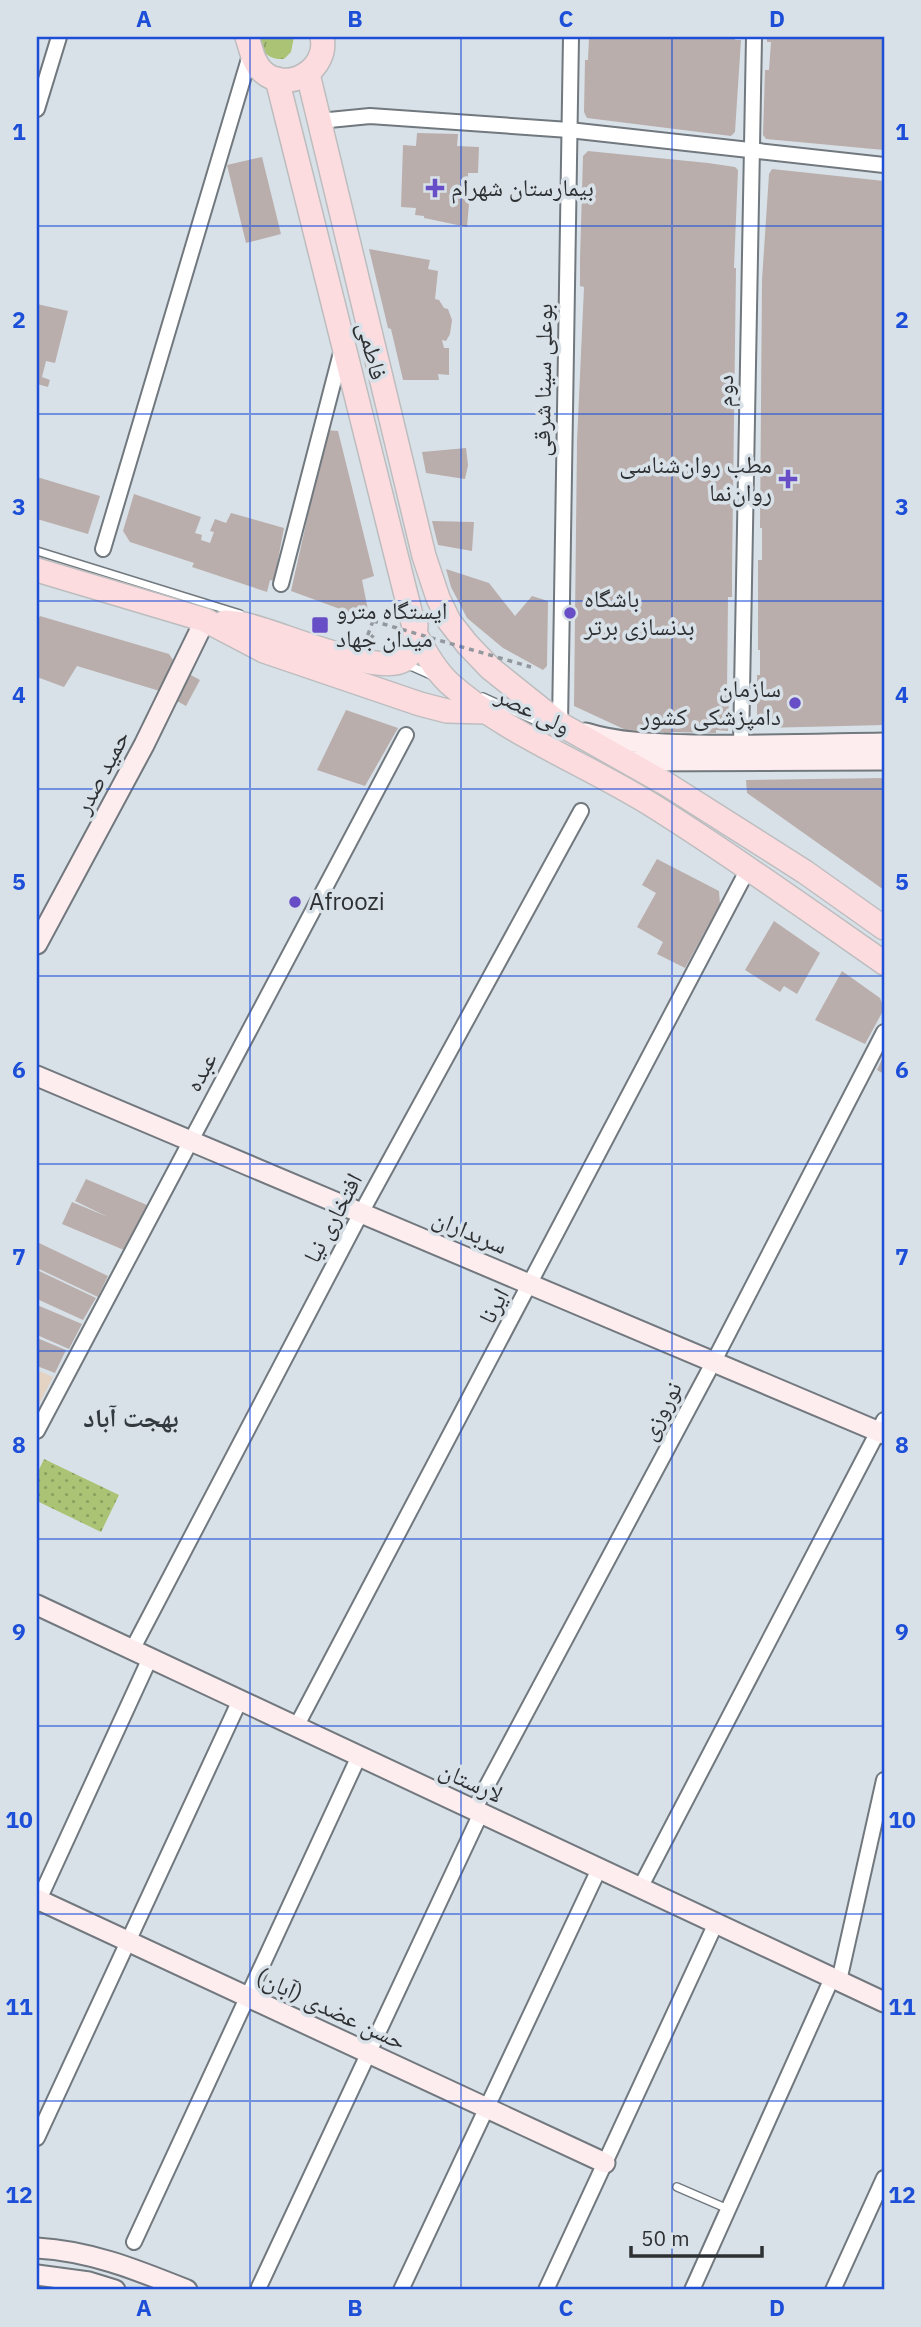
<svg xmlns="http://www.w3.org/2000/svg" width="921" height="2327" viewBox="0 0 921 2327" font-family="'IBM Plex Sans','Noto Naskh Arabic',sans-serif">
  <defs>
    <pattern id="grass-tufts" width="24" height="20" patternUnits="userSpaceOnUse" patternTransform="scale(1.75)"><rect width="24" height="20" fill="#abc374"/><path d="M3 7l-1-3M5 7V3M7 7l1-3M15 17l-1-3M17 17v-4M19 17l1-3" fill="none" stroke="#8c9f60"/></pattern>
    <pattern id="park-dots" width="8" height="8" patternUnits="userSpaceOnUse" patternTransform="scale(1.75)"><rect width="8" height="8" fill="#abc374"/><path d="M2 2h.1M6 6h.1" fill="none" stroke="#8c9f60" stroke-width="1.8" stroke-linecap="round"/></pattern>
  </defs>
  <rect width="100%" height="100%" fill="#d9e1e8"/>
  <path fill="#e4d2c2" d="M37 1370 53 1377 37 1408Z"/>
  <path fill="url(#grass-tufts)" d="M257 37H294L291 52 284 59C268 60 261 51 257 37Z"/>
  <path fill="url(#park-dots)" d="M44 1459 119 1495 101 1532 37 1501V1474Z"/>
  <g fill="#b9aeab">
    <path d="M589 37H736L735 40H741L735 132 731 136 587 118 584 112 585 60H588Z"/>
    <path d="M767 37H884V150L766 139 763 135 765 70H769L771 42H767Z"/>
    <path d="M417 133 458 134 457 146 479 147 478 173H468L469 204 467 227 424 218V216L415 215 416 208 401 207 403 145 416 146Z"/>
    <path d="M588 151 708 163 735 167 738 170 734 268H736L732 571V597H728L727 693 729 692 728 731 716 730V733L672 732 666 735 663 732 628 731 574 706 577 441 584 287 580 286V260L583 156Z"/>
    <path d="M262 157 281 234 246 243 227 165Z"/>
    <path d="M772 169 884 181V725L762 728 757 724V675H760V650H758V560H762V528H760L762 280 769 174Z"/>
    <path d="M369 249 430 260 428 269 438 271 435 299 439 300 444 308 448 309 452 320 450 334 446 341 442 340 444 348H449V375L438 374 439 380H403L391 329 388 328Z"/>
    <path d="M37 304 68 311 55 363 46 361 42 377 50 380 48 387 37 384Z"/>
    <path d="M327 430 338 431 374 576 362 580 370 620 291 591Z"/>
    <path d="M466 448 468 465 465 479 426 473 422 452Z"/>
    <path d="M37 477 100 496 88 534 37 519Z"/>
    <path d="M134 494 201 517 195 533 202 535 201 540 210 543 214 532 210 531 215 519 226 523 231 513 284 528 274 581 270 580 267 592 192 567 194 563 130 542 123 531Z"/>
    <path d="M432 521 474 522 472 551 438 545Z"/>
    <path d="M446 569 489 583 515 616 532 596 548 601 547 666 543 670 503 648 467 618 451 587Z"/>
    <path d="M40 616 169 654 173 660 163 692 77 666 64 687 37 677V621Z"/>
    <path d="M189 674 200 680 186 706 175 700Z"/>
    <path d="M346 710 398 728 365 786 317 770Z"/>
    <path d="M884 778V890L747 793 746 780Z"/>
    <path d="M657 859 719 891 720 904 685 968 657 954 663 942 637 927 656 893 642 885Z"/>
    <path d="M774 921 820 953 797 994 784 986 780 992 745 970Z"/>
    <path d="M842 971 880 998 884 1009 865 1044 815 1020Z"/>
    <path d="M884 1055V1074L877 1070Z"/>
    <path d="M86 1179 147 1205 124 1250 62 1224 72 1202 108 1217 75 1201Z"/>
    <path d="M37 1242 108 1276 98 1297 37 1268Z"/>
    <path d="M37 1270 96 1298 83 1320 37 1299Z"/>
    <path d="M37 1305 82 1324 69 1349 37 1335Z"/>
    <path d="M37 1338 66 1350 55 1373 37 1366Z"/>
  </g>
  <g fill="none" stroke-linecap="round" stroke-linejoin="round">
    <defs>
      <g id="lane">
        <path d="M37 551 240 614"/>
        <path d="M406 664 433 676"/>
        <path d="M483 697 549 727"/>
        <path d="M677 2187 728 2209"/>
      </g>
      <g id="street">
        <path d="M37 109 59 37"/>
        <path d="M319 121 370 116 569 130 884 165"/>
        <path d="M103 549 251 52"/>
        <path d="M281 584 342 349"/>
        <path d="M560 724 571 37"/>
        <path d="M741 746 754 37"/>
        <path d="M37 1431 406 735"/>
        <path d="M132 1650 361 1213 581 811"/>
        <path d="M296 1727 748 869"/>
        <path d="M474 1810 714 1361 884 1032"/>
        <path d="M640 1888 884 1420"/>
        <path d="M37 1904 150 1658"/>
        <path d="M839 1981 884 1780"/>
        <path d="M37 2138 240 1700"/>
        <path d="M134 2242 359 1756"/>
        <path d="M259 2287 481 1813"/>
        <path d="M401 2290 599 1869"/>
        <path d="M546 2290 716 1923"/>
        <path d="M692 2290 832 1978"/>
        <path d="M833 2290 884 2178"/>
      </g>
      <g id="secondary">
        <path d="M586 733C621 744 660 744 697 745 759 746 822 744 884 743"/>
        <path d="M629 761 884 760"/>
        <path d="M37 944 144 745 205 620"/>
        <path d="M37 1076 884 1434"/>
        <path d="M37 1605 884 2002"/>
        <path d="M37 1899 605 2163"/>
        <path d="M37 2248C91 2251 137 2270 187 2290"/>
        <path d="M37 2275 89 2282 115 2290"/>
      </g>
      <g id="primary">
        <path d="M247 37C251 49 253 63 263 72 288 94 329 69 322 37"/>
        <path d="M308 74 424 556 438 598 449 621 467 644 490 668 560 724 668 785 805 872 884 928"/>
        <path d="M277 79 416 635C425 652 435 670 449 683 507 735 589 765 655 807 733 856 808 910 884 963"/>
        <path d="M37 570 205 620 264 651 420 704 447 711 487 712"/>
        <path d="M225 622C232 623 240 623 247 625 279 632 379 677 404 660 415 653 415 636 416 625"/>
      </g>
    </defs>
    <use href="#lane" stroke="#71787e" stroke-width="10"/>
    <use href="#street" stroke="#71787e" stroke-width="18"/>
    <use href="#secondary" stroke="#71787e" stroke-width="23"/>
    <use href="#primary" stroke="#bcbdbe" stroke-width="26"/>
    <path stroke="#92989d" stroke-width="3.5" stroke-dasharray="5 5" stroke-linecap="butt" d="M373 621 367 637 371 638 375 633"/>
    <use href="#lane" stroke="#fff" stroke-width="7"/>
    <use href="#street" stroke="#fff" stroke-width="14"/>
    <use href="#secondary" stroke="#feedef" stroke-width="19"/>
    <use href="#primary" stroke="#fddce0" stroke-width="23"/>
    <path stroke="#92989d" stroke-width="3.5" stroke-dasharray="5 5" stroke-linecap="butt" d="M373 621 531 667"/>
  </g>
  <path fill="none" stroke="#1d4ed8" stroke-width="2" stroke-opacity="0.55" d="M250 37V2290M461 37V2290M672 37V2290M37 226H884M37 414H884M37 601H884M37 789H884M37 976H884M37 1164H884M37 1351H884M37 1539H884M37 1726H884M37 1914H884M37 2101H884"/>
  <g fill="#674dc6" stroke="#d9e1e8" stroke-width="2.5">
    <path d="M431.5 177.5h7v7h7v7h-7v7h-7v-7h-7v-7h7z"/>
    <path d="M784.5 468.5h7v7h7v7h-7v7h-7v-7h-7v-7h7z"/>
    <circle cx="570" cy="613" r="7"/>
    <rect x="311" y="616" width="18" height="18" rx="3.5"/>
    <circle cx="795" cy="703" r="7"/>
    <circle cx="295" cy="902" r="7"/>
  </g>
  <g text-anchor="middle" stroke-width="7" stroke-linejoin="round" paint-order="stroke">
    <g font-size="24" fill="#2e3134" stroke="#d9e1e8" text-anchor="start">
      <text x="451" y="196">بيمارستان شهرام</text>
      <text x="772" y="473" text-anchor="end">مطب روان‌شناسی<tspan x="772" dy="28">روان‌نما</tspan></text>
      <text x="584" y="607">باشگاه<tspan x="584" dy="28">بدنسازی برتر</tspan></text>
      <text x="336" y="619">ایستگاه مترو<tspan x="336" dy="28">میدان جهاد</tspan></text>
      <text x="781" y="697" text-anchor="end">سازمان<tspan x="781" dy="28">دامپزشکی کشور</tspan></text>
      <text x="309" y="910">Afroozi</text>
    </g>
    <g font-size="24" fill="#2e3134" stroke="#d9e1e8">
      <text transform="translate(372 351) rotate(76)" y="8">فاطمی</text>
      <text transform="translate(543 380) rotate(-89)" y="8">بوعلی سینا شرقی</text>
      <text transform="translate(725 391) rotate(-89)" y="8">دوم</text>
      <text transform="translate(533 711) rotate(26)" y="8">ولی عصر</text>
      <text transform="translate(102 772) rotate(-62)" y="8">حمید صدر</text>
      <text transform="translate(201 1072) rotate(-62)" y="8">عبده</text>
      <text transform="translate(333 1218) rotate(-62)" y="8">افتخاری نیا</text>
      <text transform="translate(470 1232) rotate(23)" y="8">سربداران</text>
      <text transform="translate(494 1306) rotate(-62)" y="8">ايرنا</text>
      <text transform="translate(661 1411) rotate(-62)" y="8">نوروزی</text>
      <text transform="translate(471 1782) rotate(25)" y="8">لارستان</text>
      <text transform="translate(331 2009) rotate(25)" y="8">حسن عضدی (آبان)</text>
    </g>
    <g font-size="26" font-weight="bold" fill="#333a3f" stroke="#d9e1e8">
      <text x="131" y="1427">بهجت آباد</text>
    </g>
  </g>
  <rect width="921" height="2327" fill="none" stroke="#d9e1e8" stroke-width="77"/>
  <path d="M631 2246v10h131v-10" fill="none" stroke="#2e3134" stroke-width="3.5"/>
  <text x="641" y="2246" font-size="21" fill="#2e3134" stroke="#d9e1e8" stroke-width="5" paint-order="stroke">50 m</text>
  <rect x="38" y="38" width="845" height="2250" fill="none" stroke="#1d4ed8" stroke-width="2.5"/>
  <g font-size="23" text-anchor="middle" font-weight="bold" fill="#1d4ed8">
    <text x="144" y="27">A</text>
    <text x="355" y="27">B</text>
    <text x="566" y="27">C</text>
    <text x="777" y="27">D</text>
    <text x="19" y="140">1</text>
    <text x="902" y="140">1</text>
    <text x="19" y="328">2</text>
    <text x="902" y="328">2</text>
    <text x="19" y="515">3</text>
    <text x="902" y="515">3</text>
    <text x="19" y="703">4</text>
    <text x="902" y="703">4</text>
    <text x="19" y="890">5</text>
    <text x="902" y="890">5</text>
    <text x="19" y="1078">6</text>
    <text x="902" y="1078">6</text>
    <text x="19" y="1265">7</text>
    <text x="902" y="1265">7</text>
    <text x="19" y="1453">8</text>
    <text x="902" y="1453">8</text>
    <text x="19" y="1640">9</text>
    <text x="902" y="1640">9</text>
    <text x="19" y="1828">10</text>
    <text x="902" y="1828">10</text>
    <text x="19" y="2015">11</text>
    <text x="902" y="2015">11</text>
    <text x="19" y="2203">12</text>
    <text x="902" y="2203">12</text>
    <text x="144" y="2316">A</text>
    <text x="355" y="2316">B</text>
    <text x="566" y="2316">C</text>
    <text x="777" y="2316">D</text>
  </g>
</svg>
